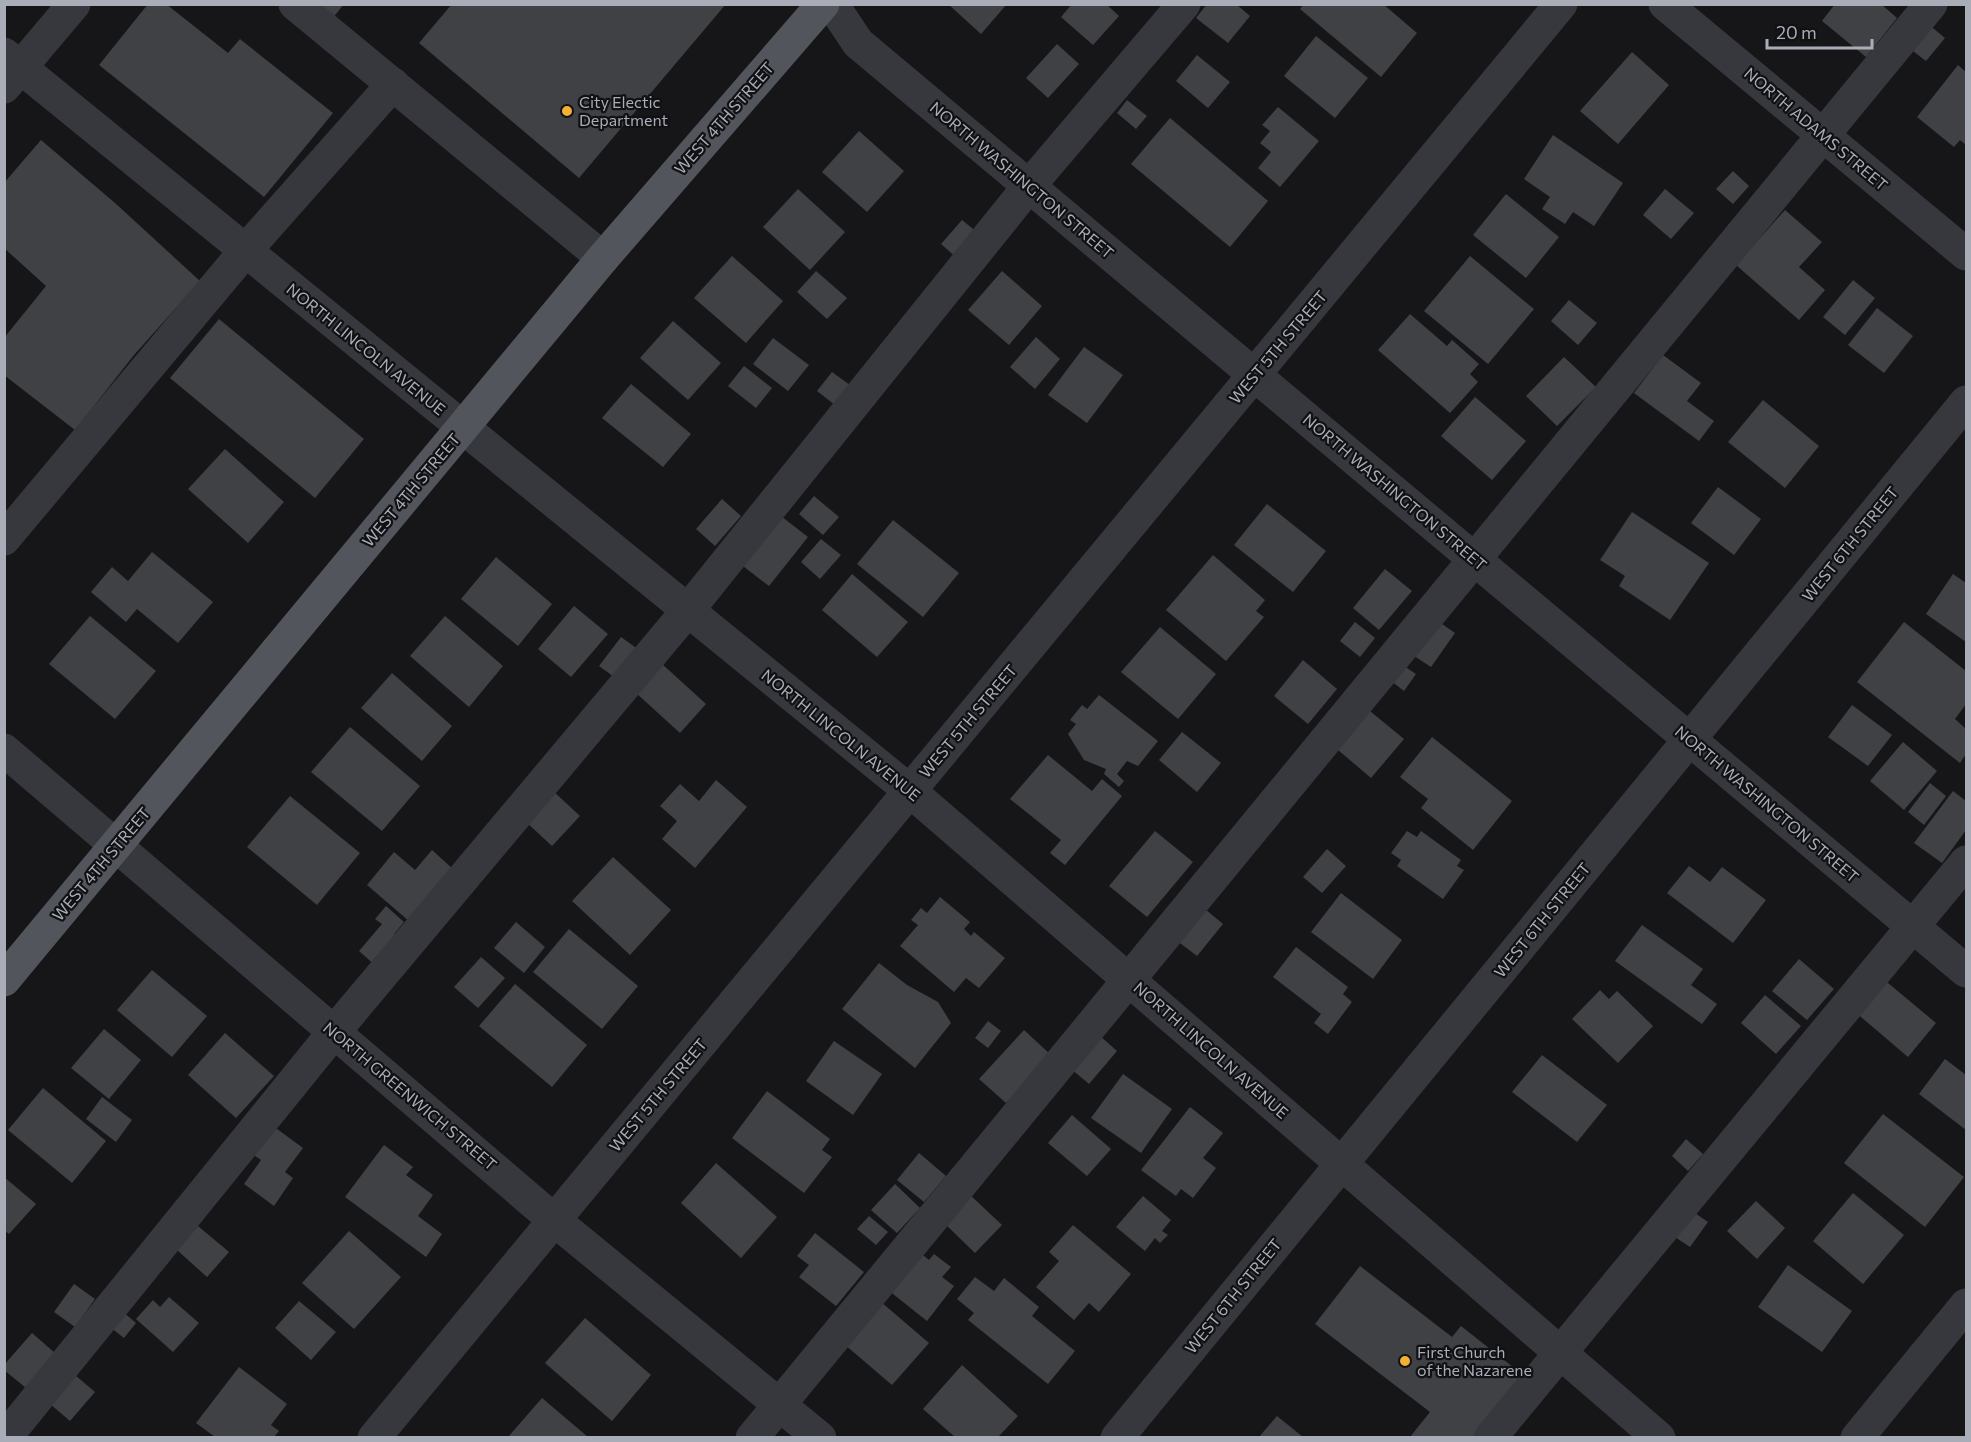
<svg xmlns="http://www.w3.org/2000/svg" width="1971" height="1442" viewBox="0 0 1971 1442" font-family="Commissioner,sans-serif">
  <rect width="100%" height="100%" fill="#161618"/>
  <g fill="#404145">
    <path d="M148 4H166L228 53 240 39 333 113 264 197 99 65Z"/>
    <path d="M315 4H344L332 19Z"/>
    <path d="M452 4H726L579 178 419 43Z"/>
    <path d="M948 4H1007L981 34Z"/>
    <path d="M1072 4H1106L1119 16 1093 45 1061 17Z"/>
    <path d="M1207 4H1236L1250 16 1228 43 1196 18Z"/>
    <path d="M1304 4H1383L1417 33 1381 77 1300 9Z"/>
    <path d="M1835 4H1881L1897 18 1866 57 1822 21Z"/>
    <path d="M1928 24 1945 38 1926 61 1909 48Z"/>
    <path d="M1316 36 1368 78 1335 118 1284 76Z"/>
    <path d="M1057 44 1079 64 1048 98 1026 78Z"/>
    <path d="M1632 52 1669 85 1618 144 1580 111Z"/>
    <path d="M1197 55 1230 82 1208 108 1176 81Z"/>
    <path d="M1958 65 1966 72V145L1960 140 1954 147 1917 117Z"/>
    <path d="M1127 100 1147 116 1136 129 1117 113Z"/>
    <path d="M1278 107 1319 141 1280 187 1258 168 1271 152 1260 143 1270 131 1262 125Z"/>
    <path d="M1170 118 1268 201 1230 247 1131 164Z"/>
    <path d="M859 131 904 171 867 212 822 172Z"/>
    <path d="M1553 135 1623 183 1594 226 1573 212 1565 224 1542 209 1550 197 1524 179Z"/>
    <path d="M41 140 115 203 200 281 134 355 75 430 4 375V338L46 286 4 248V183Z"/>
    <path d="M1733 171 1749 186 1733 204 1716 189Z"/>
    <path d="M798 189 845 232 810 270 763 227Z"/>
    <path d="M1665 189 1694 213 1671 239 1643 215Z"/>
    <path d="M1506 194 1559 237 1526 278 1473 235Z"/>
    <path d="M1785 210 1822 242 1799 267 1825 290 1799 320 1736 265Z"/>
    <path d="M962 220 978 233 957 258 941 244Z"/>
    <path d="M732 256 783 301 746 343 694 298Z"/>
    <path d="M1470 256 1534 309 1488 364 1424 311Z"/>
    <path d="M816 271 847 298 827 319 797 292Z"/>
    <path d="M1002 271 1042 306 1009 345 968 310Z"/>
    <path d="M1853 280 1875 298 1845 335 1823 317Z"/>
    <path d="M1569 300 1597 323 1578 345 1551 321Z"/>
    <path d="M1877 308 1913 336 1884 373 1848 345Z"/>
    <path d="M1410 314 1447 346 1452 340 1479 364 1470 374 1478 382 1450 413 1378 350Z"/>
    <path d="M219 319 364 439 315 498 170 378Z"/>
    <path d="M673 321 721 363 688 400 640 358Z"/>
    <path d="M1036 337 1060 359 1035 389 1010 367Z"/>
    <path d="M773 338 809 365 788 391 753 364Z"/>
    <path d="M1084 347 1123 375 1087 423 1048 395Z"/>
    <path d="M1663 355 1701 383 1687 401 1714 421 1699 441 1634 393Z"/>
    <path d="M1564 357 1596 387 1557 426 1526 396Z"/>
    <path d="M744 366 772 388 756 408 728 386Z"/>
    <path d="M832 372 850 385 835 405 817 391Z"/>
    <path d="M631 384 691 434 663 467 602 418Z"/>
    <path d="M1475 397 1526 441 1492 480 1441 436Z"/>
    <path d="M1763 400 1819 446 1785 488 1728 442Z"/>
    <path d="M225 449 284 502 248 543 188 489Z"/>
    <path d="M1718 487 1761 519 1734 555 1691 523Z"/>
    <path d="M814 496 839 517 823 535 799 514Z"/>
    <path d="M722 499 741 516 715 546 696 529Z"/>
    <path d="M1267 504 1326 551 1293 592 1234 545Z"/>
    <path d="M1632 512 1709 563 1670 620 1619 586 1625 576 1600 560Z"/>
    <path d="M777 513 808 537 769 586 739 563Z"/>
    <path d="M893 520 959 573 923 617 857 564Z"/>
    <path d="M821 539 841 555 820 579 801 562Z"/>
    <path d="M152 552 213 602 178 643 137 609 126 622 91 592 112 567 128 581Z"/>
    <path d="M1213 555 1265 600 1256 611 1264 617 1226 661 1166 610Z"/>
    <path d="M496 557 552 604 518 646 461 599Z"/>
    <path d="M1385 569 1412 591 1379 630 1353 608Z"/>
    <path d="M852 574 908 622 877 657 822 610Z"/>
    <path d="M1953 574 1966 583V642L1926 614Z"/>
    <path d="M574 606 608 634 571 677 538 649Z"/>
    <path d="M90 616 156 671 115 719 49 664Z"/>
    <path d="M445 616 503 666 469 707 410 656Z"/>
    <path d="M1432 617 1455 633 1431 667 1408 652Z"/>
    <path d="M1355 622 1375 638 1360 657 1340 641Z"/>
    <path d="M1904 622 1966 671V704L1955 719 1966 729V754L1960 763 1857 682Z"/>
    <path d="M1160 627 1216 674 1178 719 1121 672Z"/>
    <path d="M621 637 639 650 617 679 599 666Z"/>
    <path d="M1303 660 1337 689 1308 724 1274 696Z"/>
    <path d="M661 663 706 704 680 733 635 692Z"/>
    <path d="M1401 664 1416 674 1404 691 1390 680Z"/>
    <path d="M392 673 452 726 422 761 361 708Z"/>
    <path d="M1099 695 1158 741 1138 766 1127 761 1117 774 1124 781 1119 787 1104 774 1106 769 1084 760 1068 734 1076 724 1070 720 1082 705 1087 709Z"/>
    <path d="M1852 705 1892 735 1868 766 1828 737Z"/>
    <path d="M1370 711 1404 739 1371 778 1338 750Z"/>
    <path d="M350 727 420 786 382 831 311 772Z"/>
    <path d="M1182 732 1221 763 1197 792 1159 760Z"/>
    <path d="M1432 737 1512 801 1473 850 1421 808 1428 799 1400 777Z"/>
    <path d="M1903 742 1937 771 1904 810 1870 781Z"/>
    <path d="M1048 755 1092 791 1102 779 1122 796 1065 865 1050 853 1061 840 1010 799Z"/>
    <path d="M716 780 747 807 695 868 662 839 677 821 660 806 680 784 699 801Z"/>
    <path d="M1930 783 1946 796 1924 825 1908 812Z"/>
    <path d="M552 790 580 816 552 846 524 820Z"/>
    <path d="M1953 791 1966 801V830L1942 863 1914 843Z"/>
    <path d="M290 796 360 853 317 905 247 847Z"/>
    <path d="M1155 831 1193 862 1147 917 1109 886Z"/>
    <path d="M1407 831 1417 837 1421 831 1461 860 1457 866 1464 870 1443 899 1397 866 1401 860 1391 853Z"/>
    <path d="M1327 849 1346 866 1322 893 1303 877Z"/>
    <path d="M432 850 453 869 409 921 367 885 394 852 415 870Z"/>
    <path d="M613 857 671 910 630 955 572 901Z"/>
    <path d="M1689 866 1710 882 1722 867 1766 900 1733 943 1667 893Z"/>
    <path d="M1341 893 1402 940 1373 979 1311 932Z"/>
    <path d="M940 897 970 922 964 929 971 936 974 932 1005 958 979 988 966 978 954 992 900 946 918 925 911 920 921 908 927 913Z"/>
    <path d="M1199 904 1223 924 1197 956 1172 937Z"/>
    <path d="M386 906 404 922 394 934 399 939 376 966 359 951 382 924 375 919Z"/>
    <path d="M516 922 545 947 524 973 494 948Z"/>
    <path d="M1642 925 1703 969 1691 985 1717 1004 1702 1024 1615 961Z"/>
    <path d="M569 929 638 986 602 1029 533 972Z"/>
    <path d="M1296 947 1348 987 1343 994 1352 1002 1328 1034 1314 1023 1321 1014 1273 977Z"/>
    <path d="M481 957 505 978 478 1008 454 987Z"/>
    <path d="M1799 959 1834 989 1807 1020 1772 991Z"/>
    <path d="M879 963 907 985 938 1002 951 1023 915 1068 842 1009Z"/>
    <path d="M152 970 207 1016 172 1057 117 1010Z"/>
    <path d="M1882 978 1936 1023 1908 1057 1854 1011Z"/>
    <path d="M515 984 587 1045 552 1087 479 1026Z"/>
    <path d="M1600 990 1609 999 1617 991 1653 1026 1618 1063 1572 1019Z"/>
    <path d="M1765 995 1801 1026 1776 1054 1741 1023Z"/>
    <path d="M988 1021 1001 1031 988 1048 975 1038Z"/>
    <path d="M104 1029 141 1060 109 1099 71 1068Z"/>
    <path d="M1024 1030 1051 1055 1006 1103 979 1079Z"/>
    <path d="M225 1033 274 1076 236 1118 188 1075Z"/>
    <path d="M1099 1035 1117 1051 1089 1084 1070 1068Z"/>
    <path d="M834 1041 882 1074 853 1115 806 1081Z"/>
    <path d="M1542 1055 1607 1105 1577 1142 1512 1092Z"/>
    <path d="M1945 1059 1966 1075V1130L1919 1094Z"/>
    <path d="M1123 1074 1172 1109 1141 1153 1091 1118Z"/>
    <path d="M43 1088 106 1141 72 1183 8 1130Z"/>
    <path d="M767 1091 830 1139 822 1150 832 1157 804 1193 732 1138Z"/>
    <path d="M102 1097 132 1120 116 1142 86 1119Z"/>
    <path d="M1190 1107 1223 1133 1203 1158 1216 1168 1193 1198 1181 1189 1176 1196 1141 1170Z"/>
    <path d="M1883 1114 1964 1177 1925 1227 1844 1163Z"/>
    <path d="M1072 1115 1111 1149 1087 1176 1048 1143Z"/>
    <path d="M269 1123 303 1148 285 1172 293 1178 274 1206 244 1184 261 1160 248 1151Z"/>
    <path d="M1686 1139 1703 1154 1688 1171 1672 1156Z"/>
    <path d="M384 1145 413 1167 406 1175 433 1195 418 1216 442 1234 426 1257 345 1197Z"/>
    <path d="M919 1153 946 1176 924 1202 897 1180Z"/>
    <path d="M716 1163 777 1217 741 1258 681 1203Z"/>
    <path d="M4 1177 36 1204 9 1234 4 1230Z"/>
    <path d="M895 1184 920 1208 897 1233 871 1210Z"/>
    <path d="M968 1193 1002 1225 975 1253 941 1220Z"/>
    <path d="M1853 1193 1904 1235 1863 1284 1813 1241Z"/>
    <path d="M1143 1196 1171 1220 1162 1231 1168 1235 1160 1243 1155 1238 1145 1251 1116 1227Z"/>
    <path d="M1756 1201 1785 1228 1757 1259 1727 1231Z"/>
    <path d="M1689 1209 1708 1222 1690 1247 1672 1235Z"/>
    <path d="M869 1216 888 1232 876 1245 857 1229Z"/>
    <path d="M1073 1225 1131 1274 1099 1312 1089 1303 1074 1320 1036 1287 1059 1261 1049 1252Z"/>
    <path d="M198 1226 229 1252 207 1277 177 1250Z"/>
    <path d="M349 1231 401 1277 354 1329 302 1283Z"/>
    <path d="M815 1233 864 1272 836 1306 799 1277 809 1265 797 1256Z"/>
    <path d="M918 1251 929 1260 934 1254 951 1267 942 1277 954 1286 927 1321 888 1290Z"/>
    <path d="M1788 1265 1852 1311 1822 1352 1758 1307Z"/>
    <path d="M1360 1266 1452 1337 1461 1326 1527 1378 1480 1437H1410L1430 1412 1315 1324Z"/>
    <path d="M975 1277 994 1291 1004 1278 1039 1307 1032 1316 1075 1351 1048 1384 968 1320 974 1313 957 1299Z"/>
    <path d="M74 1284 95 1299 75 1327 54 1312Z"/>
    <path d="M169 1297 199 1323 173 1352 136 1319 153 1300 160 1307Z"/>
    <path d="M299 1301 336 1332 311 1360 275 1328Z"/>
    <path d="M881 1302 929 1343 892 1385 844 1344Z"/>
    <path d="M122 1311 136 1323 124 1338 110 1327Z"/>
    <path d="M585 1318 651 1375 612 1421 545 1363Z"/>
    <path d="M32 1333 55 1353 26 1388 4 1370V1365Z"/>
    <path d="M962 1365 1018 1416 998 1437H955L923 1409Z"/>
    <path d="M239 1367 287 1404 271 1425 279 1431 274 1437H215L196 1423Z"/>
    <path d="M75 1375 95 1392 70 1421 50 1404Z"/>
    <path d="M542 1398 588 1437H508Z"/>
    <path d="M1277 1416 1303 1437H1259Z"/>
  </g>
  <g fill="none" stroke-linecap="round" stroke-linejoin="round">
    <g stroke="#37383d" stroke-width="33">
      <path d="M295 4 603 258"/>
      <path d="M832 4 858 43 1966 971"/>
      <path d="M1665 4 1966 254"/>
      <path d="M4 54 910 791 1659 1438"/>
      <path d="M4 87 74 4"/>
      <path d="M4 539 246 250 393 84"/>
      <path d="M4 750 554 1220 820 1438"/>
      <path d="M5 1438 334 1032 688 610 1029 186 1184 4"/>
      <path d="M374 1438 1561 4"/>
      <path d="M752 1438 1931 4"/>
      <path d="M1117 1438 1966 402"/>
      <path d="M1490 1438 1966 862"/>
      <path d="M1857 1438 1966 1305"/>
    </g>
    <path stroke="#53555c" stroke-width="33" d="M4 980 603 258 823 4"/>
  </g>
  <g fill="#f2b134" stroke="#111113" stroke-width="2">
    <circle cx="567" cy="111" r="6"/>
    <circle cx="1405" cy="1361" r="6"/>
  </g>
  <g text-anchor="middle" stroke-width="4.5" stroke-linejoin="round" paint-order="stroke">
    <g font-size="16" fill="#a8adb8" stroke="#111113" text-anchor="start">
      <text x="579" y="108">City Electic<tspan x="579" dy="18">Department</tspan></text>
      <text x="1417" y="1358">First Church<tspan x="1417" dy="18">of the Nazarene</tspan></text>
    </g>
    <g font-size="16" fill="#a8adb8" stroke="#111113">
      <text transform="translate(724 118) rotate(-49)" y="6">WEST 4TH STREET</text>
      <text transform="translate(1816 129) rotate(40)" y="6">NORTH ADAMS STREET</text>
      <text transform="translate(1022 180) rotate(40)" y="6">NORTH WASHINGTON STREET</text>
      <text transform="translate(1278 347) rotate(-50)" y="6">WEST 5TH STREET</text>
      <text transform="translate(366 349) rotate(39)" y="6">NORTH LINCOLN AVENUE</text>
      <text transform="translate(411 490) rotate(-50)" y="6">WEST 4TH STREET</text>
      <text transform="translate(1395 492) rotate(40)" y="6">NORTH WASHINGTON STREET</text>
      <text transform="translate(1850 544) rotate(-51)" y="6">WEST 6TH STREET</text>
      <text transform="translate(968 721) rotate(-50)" y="6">WEST 5TH STREET</text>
      <text transform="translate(841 735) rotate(39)" y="6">NORTH LINCOLN AVENUE</text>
      <text transform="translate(1767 804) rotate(40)" y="6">NORTH WASHINGTON STREET</text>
      <text transform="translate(101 864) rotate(-50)" y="6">WEST 4TH STREET</text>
      <text transform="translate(1542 920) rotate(-51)" y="6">WEST 6TH STREET</text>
      <text transform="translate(1211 1050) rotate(41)" y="6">NORTH LINCOLN AVENUE</text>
      <text transform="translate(658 1095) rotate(-50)" y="6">WEST 5TH STREET</text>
      <text transform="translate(410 1096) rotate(40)" y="6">NORTH GREENWICH STREET</text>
      <text transform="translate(1233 1296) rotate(-51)" y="6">WEST 6TH STREET</text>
    </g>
  </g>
  <rect width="1971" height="1442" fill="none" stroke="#a8adb8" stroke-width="12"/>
  <path d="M1767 39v9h105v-9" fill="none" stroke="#a8adb8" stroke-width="3"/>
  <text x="1776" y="39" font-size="18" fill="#a8adb8" stroke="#111113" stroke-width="4.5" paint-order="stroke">20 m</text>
</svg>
